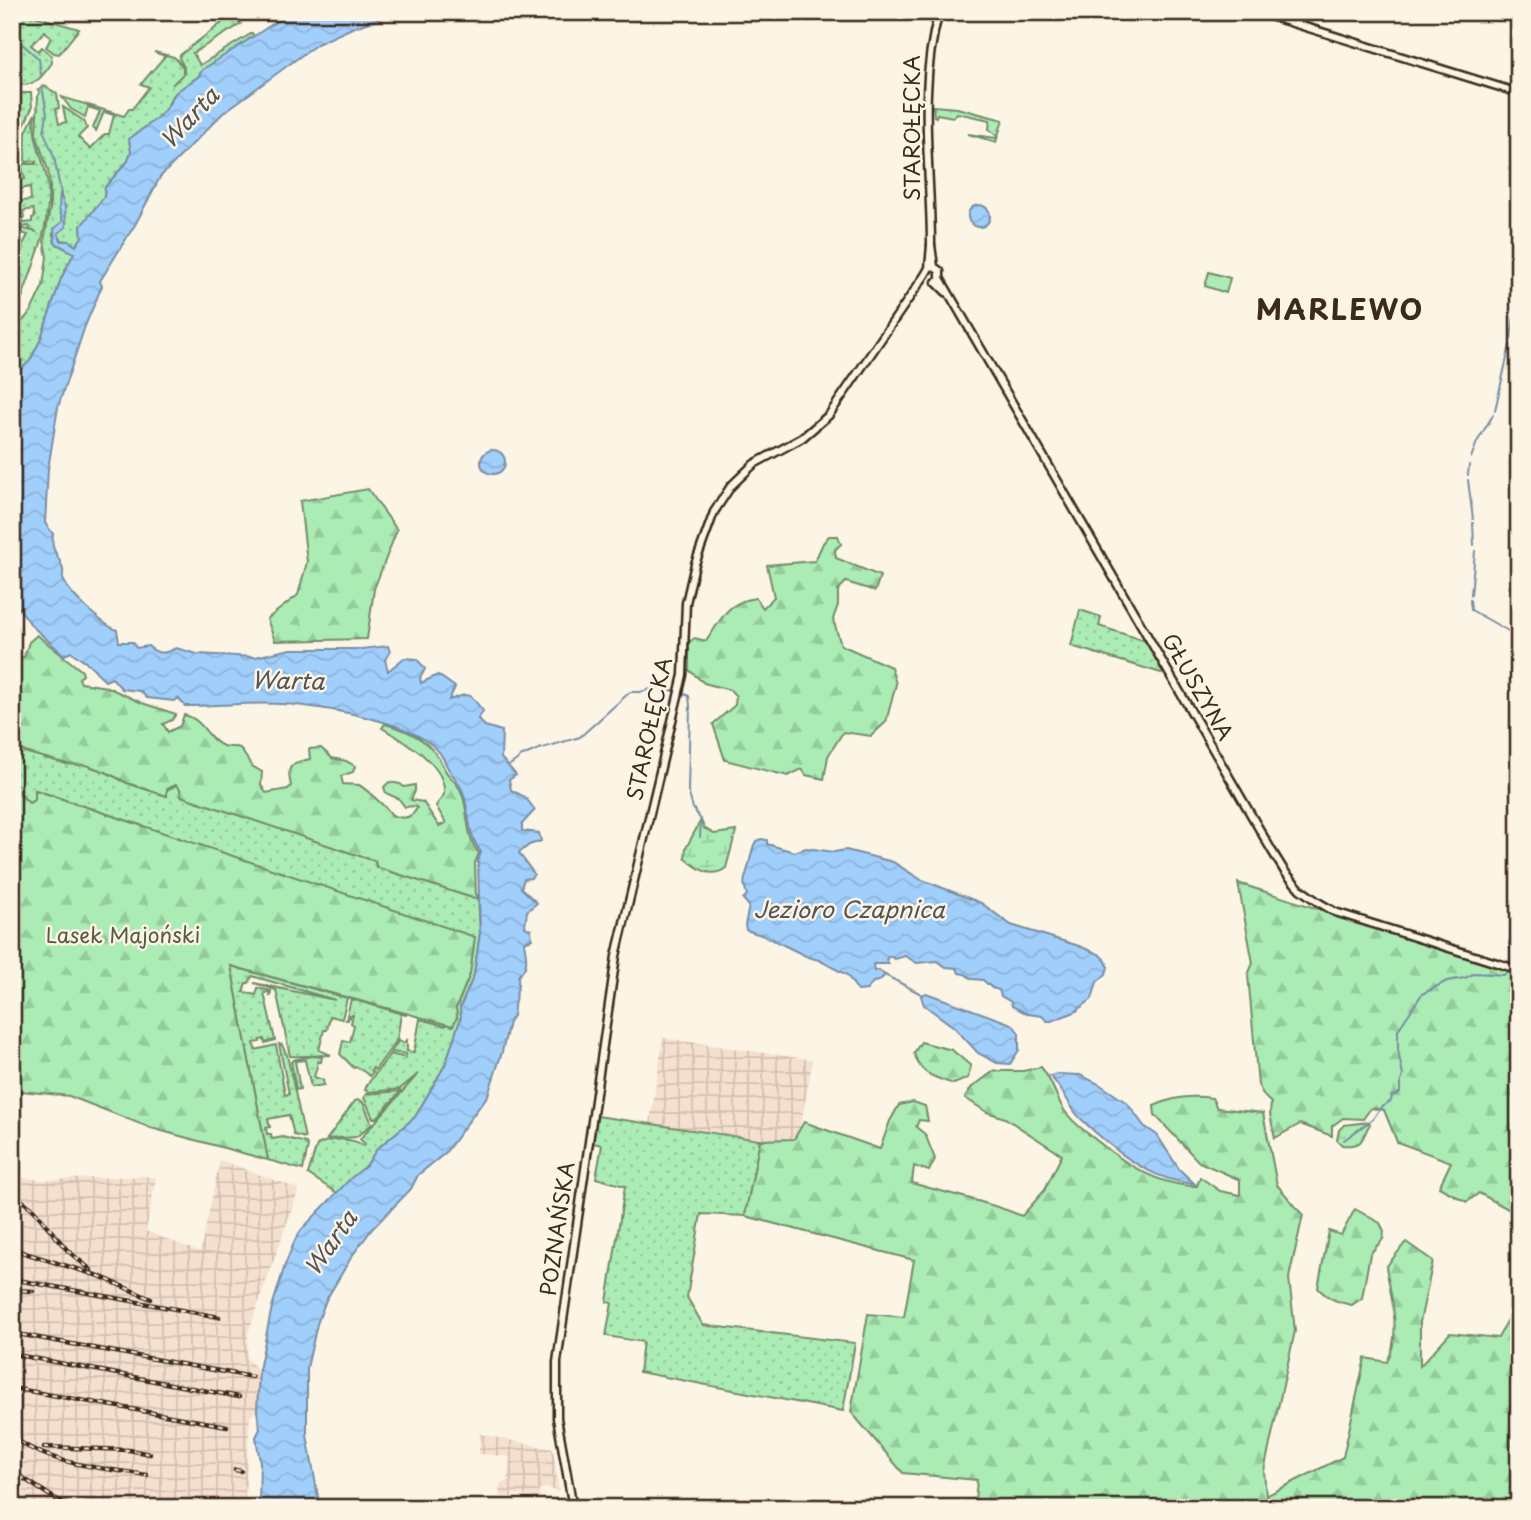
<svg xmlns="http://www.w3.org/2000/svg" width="1531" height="1520" viewBox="0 0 1531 1520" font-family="'Playpen Sans',sans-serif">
  <defs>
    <pattern id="industrial-grid" width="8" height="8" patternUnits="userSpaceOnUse" patternTransform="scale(1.75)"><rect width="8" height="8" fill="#f5dfcf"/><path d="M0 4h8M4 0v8" fill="none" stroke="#d3c0b1"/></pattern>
    <pattern id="grass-dots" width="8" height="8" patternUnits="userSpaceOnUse" patternTransform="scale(1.75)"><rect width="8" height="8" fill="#abecb5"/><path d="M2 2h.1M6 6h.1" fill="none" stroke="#94cb9b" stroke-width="1.8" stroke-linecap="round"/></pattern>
    <pattern id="forest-firs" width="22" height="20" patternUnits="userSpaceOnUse" patternTransform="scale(1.75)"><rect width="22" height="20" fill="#abecb5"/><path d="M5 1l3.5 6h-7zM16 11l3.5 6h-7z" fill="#94cb9b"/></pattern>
    <pattern id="wetland-marsh" width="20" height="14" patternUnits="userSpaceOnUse" patternTransform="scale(1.75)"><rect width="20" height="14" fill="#abecb5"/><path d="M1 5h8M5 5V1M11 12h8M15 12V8" fill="none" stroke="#94cb9b"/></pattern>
    <pattern id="water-waves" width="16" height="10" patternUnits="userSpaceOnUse" patternTransform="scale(1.75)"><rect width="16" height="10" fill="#a1cffc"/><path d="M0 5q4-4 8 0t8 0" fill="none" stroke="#8cb2d8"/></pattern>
  </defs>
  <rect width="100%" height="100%" fill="#fcf5e5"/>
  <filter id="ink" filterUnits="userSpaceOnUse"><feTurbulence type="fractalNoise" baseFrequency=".0143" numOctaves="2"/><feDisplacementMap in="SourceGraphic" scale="14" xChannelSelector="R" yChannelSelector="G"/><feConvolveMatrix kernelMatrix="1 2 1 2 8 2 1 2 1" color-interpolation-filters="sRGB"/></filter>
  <g filter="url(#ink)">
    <g fill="url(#industrial-grid)">
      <path d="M663 1038 813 1060 800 1128 794 1138 768 1140 650 1123Z"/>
      <path d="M220 1160 299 1189 248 1333 247 1359 259 1370 257 1411 250 1416 244 1508H12V1177L43 1180 145 1176 156 1178 146 1231 200 1252Z"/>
      <path d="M480 1434 553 1449 559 1491 546 1488 539 1490 538 1498 513 1494 512 1497 499 1496 500 1484 507 1481 510 1457 479 1454Z"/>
    </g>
    <g fill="url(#grass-dots)" stroke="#738b6a" stroke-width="2">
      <path d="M12 12H21L79 29 59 54 54 53 46 47 51 38 45 31 31 45 38 51 42 47 51 55 52 63C42 76 38 84 22 85L19 82C19 69 23 54 12 46Z"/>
      <path d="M232 15 241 24 193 53 200 65 252 33 254 36 205 69 199 76 172 96 166 109 156 119 130 139 131 152 128 161 105 187 104 197 81 226 82 237 76 246 69 241 61 240 58 233 66 227 65 207 60 196V211L63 221 53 234 55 243 74 253 61 279 40 341 30 361 21 369 12 401V346L22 322 31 311 43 286 47 257 44 241 50 209V185L48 170 36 134 38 96 40 92 38 90 45 86 57 94 59 108 56 109 59 124 66 122 63 107 84 121 87 128 78 137 90 149 105 134H109L114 115 104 112 96 131 93 128 100 111 88 107 85 117 71 109 62 97 124 116 129 109H132L149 87 141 84 165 56 154 52 174 57 183 67V74L172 85 184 73V67L179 58 180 55Z"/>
      <path d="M17 93H31L32 108 21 132 22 154 12 156V116L20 115 19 95Z"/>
      <path d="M933 106 957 108 1003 120 996 142 968 134 996 138 997 136 989 129 990 120 957 113 953 117 937 114 936 117 934 116Z"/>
      <path d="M35 114C31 142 46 160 48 187 51 229 32 267 19 307L12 305V281L16 273 12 271V263L18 264 22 256 14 253 12 239 15 240 14 244 22 246 28 235 18 232 16 238 12 237V231L24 229 37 232 30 230 29 226 22 227V220L24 223 32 222V218L35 217 33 209 23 211 24 218H21L19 198 20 197 21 201 31 200 30 187 20 189 21 195 17 196V205L15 208 18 210 20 226 12 228 13 221 15 220 12 212V181L25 179 21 164H36V161L26 162 25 160 26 132Z"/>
      <path d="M1080 610 1101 617 1099 626 1146 641 1168 675 1071 646Z"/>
      <path d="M12 740 25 752 67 764 86 765 106 772 127 783 166 796 167 790 176 785 180 789 181 796 375 861 376 867 476 899 478 895 480 933 474 975 460 1008 461 1017 445 1065 415 1117 377 1149 366 1166 337 1193 308 1174 317 1145C329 1139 351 1136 364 1146L365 1144 360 1139 418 1074 400 1089 369 1092 365 1090 367 1085 390 1054 406 1058V1054L391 1052 399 1040 403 1043 407 1040V1051L414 1052 420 1019 445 1026 457 1017 456 1008 470 974 426 921 36 790 35 800 29 804 20 794 19 786 12 783Z"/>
      <path d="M231 966 347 998 342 1019 330 1016 327 1030H324L319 1050 331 1055C328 1055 293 1057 290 1056L276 990 254 983 335 1000 252 976 249 983H246L243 992 256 995 258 988 271 991 270 997 269 992 264 993 275 1040 265 1043 264 1039 260 1040V1042L254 1043 255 1050 276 1045 285 1095 289 1094 279 1044 282 1045 287 1055 305 1138 294 1135 289 1115 268 1119 270 1127 266 1128 267 1134H271L272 1139 283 1137 306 1143 308 1147 303 1170 268 1160Z"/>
      <path d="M351 999 407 1015 401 1014 397 1040 375 1070 373 1068 371 1070 373 1072 370 1076 357 1067 354 1068 340 1054 343 1041 350 1042 354 1025 351 1023 353 1015H350L348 1020H346Z"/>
      <path d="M312 1056 322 1057 321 1062H318L314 1077 323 1080 324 1085 311 1087 305 1060 295 1061 300 1089 296 1090 291 1062 293 1060Z"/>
      <path d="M401 1091 377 1118H373L364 1097 366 1094Z"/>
      <path d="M359 1100 363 1102 372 1124 356 1137 327 1139 355 1101Z"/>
      <path d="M597 1116 760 1140 745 1216 701 1214 687 1297 703 1325 855 1343 843 1411 639 1372 643 1342 606 1336 612 1303 607 1302 625 1186 596 1178 602 1145 593 1143Z"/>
    </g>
    <g fill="url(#forest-firs)" stroke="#738b6a" stroke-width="2">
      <path d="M368 489 397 530 374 589 367 639 275 641 267 619 298 595 307 562 300 501Z"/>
      <path d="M829 536H838L841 544 835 550 836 558 880 576 875 591 846 582 838 590V605L833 619 841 645 891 667 896 684 886 722 871 736 843 732 828 756 824 779 806 775 802 769 788 776 725 760 713 724 735 705 736 696 730 690 704 683 689 670V642L695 638 706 641C722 619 727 601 756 598L763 608 774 597 767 565 815 561 823 543Z"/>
      <path d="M37 635 82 671 83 675 79 678 81 683 107 687 142 703 176 714 172 720 163 724 168 732 180 726 184 715C204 719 207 740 223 746 228 748 234 746 240 748L252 766 262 772 261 785 266 793 288 789 291 786C286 765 290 764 310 759L309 749 321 748 332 758 346 761 355 766 353 772 341 776 343 784C348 785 354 784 359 785 365 788 389 810 392 815 403 820 412 818 417 808L415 806 405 807 399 799 386 793 384 787 389 782 400 784 404 787 415 785V791L411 800 423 802 439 826 446 823 436 806C438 801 444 798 444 793 446 763 403 741 382 728L385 724C412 731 433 743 444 768 448 777 457 782 461 791 470 811 464 835 479 853L475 863 476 899 376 867 375 861 181 796 180 789 176 785 167 789V796L127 783 106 772 86 765 67 764 25 752 12 740V660L24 657 29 642Z"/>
      <path d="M12 783 20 786V794L29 803 35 800V790L475 937 470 974 456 1008 457 1017 453 1026 231 966 268 1160 151 1128 69 1096 12 1090Z"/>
      <path d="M1238 883 1519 974V1215L1479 1193 1467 1202 1439 1187 1451 1162 1397 1142 1384 1110 1371 1108 1363 1119 1343 1118 1332 1126V1136L1300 1124 1275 1138 1270 1114 1271 1103 1264 1096 1258 1085 1248 975 1253 963Z"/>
      <path d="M921 1042 952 1050 971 1066 968 1078 954 1084C934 1077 920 1075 914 1053Z"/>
      <path d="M1041 1067C1052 1080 1055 1095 1064 1110 1070 1120 1081 1128 1091 1136 1122 1161 1155 1186 1197 1186L1200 1177 1220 1191 1240 1195V1180L1199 1162 1155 1115 1154 1106C1174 1097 1190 1095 1212 1098L1217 1108 1263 1113 1277 1185 1303 1215 1289 1278 1295 1331 1264 1471 1266 1496 1343 1457 1365 1358 1387 1362C1402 1334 1391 1296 1386 1267L1406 1242 1433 1261 1420 1322V1366L1450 1333 1498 1338 1513 1310 1519 1288V1508H969L975 1500 977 1480 903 1473 851 1412 868 1314 904 1317 914 1260 745 1216 760 1140 794 1139 804 1122 880 1149 890 1121 899 1105 913 1102 925 1106 928 1121 919 1120 916 1127 925 1134 935 1159 929 1171 914 1166 912 1183C948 1194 987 1201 1022 1216L1044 1191 1062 1155 1005 1118 987 1112 965 1098 971 1088 994 1071H1023Z"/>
      <path d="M1355 1209 1380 1223 1384 1231 1383 1239 1370 1254 1362 1298 1352 1305C1338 1302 1328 1299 1318 1288L1329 1231 1341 1235Z"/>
    </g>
    <g fill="url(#wetland-marsh)" stroke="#738b6a" stroke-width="2">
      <path d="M701 820 704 828 714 834 736 831 726 868C711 879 698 869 685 858L686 848Z"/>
      <path d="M1368 1122 1370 1124C1360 1140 1365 1147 1342 1145L1337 1140 1339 1130 1344 1125Z"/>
    </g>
    <path fill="#abecb5" stroke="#738b6a" stroke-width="2" d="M1209 272 1230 278 1226 293 1205 286Z"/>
    <g fill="url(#water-waves)" stroke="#788da3" stroke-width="2">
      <path d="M291 12H408L389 15 352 28 317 44 223 113 160 177 136 223 100 281 102 286 85 326 58 407 48 469 45 523 53 534C50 554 60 554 63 570 64 576 61 575 64 581 70 595 103 625 117 630L119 642H133L136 648 148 646C158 655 165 654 176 648L197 654 255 657 291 649H361L388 646 390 652 385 660 388 671 404 658 417 659 425 669 420 678 421 683 438 675 455 687 449 700 464 695 471 696 483 711 478 719 485 726 502 731 501 758 516 775 509 780 511 790 525 797 535 810 522 824V831L539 833 541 841 529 845 519 853 534 874 531 878 524 879 521 888 537 903 527 911 525 927 531 930 532 939 524 942C526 956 530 966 518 976 520 992 512 1001 514 1014L509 1022 502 1052 488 1095 445 1153 418 1175 411 1189 372 1229 352 1256 326 1300 317 1324 307 1368V1435L320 1508H259L260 1462 256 1437 260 1429 257 1411 259 1370 272 1307 285 1265 295 1240 302 1229 351 1178 366 1166 377 1149 415 1117 445 1065 461 1017 460 1008 474 975 480 933 478 861 481 852C467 835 470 812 463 792 459 781 448 772 444 760 428 722 320 706 282 704 250 702 217 706 185 706L178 698 174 701 147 698 140 691 122 689 112 678 105 681C98 676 98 672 92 667 87 662 79 659 72 652L64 655 32 626 12 598V401L21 369 30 361 40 341 61 279 74 253 55 243 54 229 63 221 59 209 60 193 65 207 66 227 58 233 61 241H69L76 246 82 237 81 226 104 197 105 187 128 161 131 152 129 139 156 119 166 109 176 92 199 76 202 70Z"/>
      <circle cx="979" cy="216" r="11"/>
      <circle cx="493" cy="462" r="12"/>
      <path d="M761 839 767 840V844L794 852 806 848 834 852 846 850 893 862 920 879 981 903 1011 925 1079 946 1099 954 1106 961 1108 967 1106 974 1097 982 1092 999 1075 1012 1051 1021H1047L1042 1016 1028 1014 1012 1006 1011 1002 1001 996 999 990 992 988 983 980 972 979 965 974 959 973 957 968 946 967 937 961 917 963 905 956 895 959 889 956 886 960 889 964H873L874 971 879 970 885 975 879 981 873 982 867 990 858 991 847 975 819 960 808 957 767 937 746 930 745 925 749 906 743 899 747 895C742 880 745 880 748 868 751 858 751 850 756 841Z"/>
      <path d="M926 993 1012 1024 1019 1033V1050L1010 1064 997 1063 978 1053 954 1027 924 1005 921 996Z"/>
      <path d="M1058 1074 1080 1075 1099 1084 1127 1103 1144 1126 1157 1135 1179 1169 1195 1184C1155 1181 1124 1158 1095 1132 1088 1125 1080 1119 1075 1112 1066 1099 1061 1087 1050 1076Z"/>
    </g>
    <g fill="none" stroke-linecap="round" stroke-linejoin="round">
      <g stroke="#788da3" stroke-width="2">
        <path d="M12 19 19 41 39 59 41 75"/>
        <path d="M42 86 47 114 44 132 54 157 61 194"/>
        <path d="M1516 310 1519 289"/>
        <path d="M1511 339 1514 317"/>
        <path d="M1495 410 1510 345"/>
        <path d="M1471 458 1477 442 1493 415"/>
        <path d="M1468 475 1469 465"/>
        <path d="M1468 480 1473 519"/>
        <path d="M1473 523 1474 545"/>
        <path d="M1471 595 1475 551"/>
        <path d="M1470 600 1471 610 1519 637"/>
        <path d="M684 693 689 696 690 706 688 791 693 808 701 820 700 837"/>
        <path d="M510 765 522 756 539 749 580 737 630 692H640L659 687 675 691"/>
        <path d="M1509 963 1512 955 1509 943 1519 917"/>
        <path d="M885 975 923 995"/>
        <path d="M1344 1140 1373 1119 1381 1107 1391 1101 1392 1096 1400 1093V1084L1403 1076 1398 1050V1030L1422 994 1447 981 1465 978 1475 973 1504 975 1507 971"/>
      </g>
      <defs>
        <g id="tertiary">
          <path d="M1257 12 1519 93"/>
          <path d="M934 267 940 271V278L1272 851 1285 872 1300 889 1318 902 1335 912 1519 970"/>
          <path d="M934 267 931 245C931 168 917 88 939 12"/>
          <path d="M936 282 946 292"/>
          <path d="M573 1508 557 1418V1362L616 956 683 675 686 603 695 564 714 512 731 486 754 464 802 438 829 415 925 275 929 268 931 245"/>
        </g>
      </defs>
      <use href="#tertiary" stroke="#3b2a1e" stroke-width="11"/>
      <use href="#tertiary" stroke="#fcf5e5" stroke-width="6"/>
      <defs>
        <g id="rail">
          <path d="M12 1193 33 1209 68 1251 91 1270"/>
          <path d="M12 1249 99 1276 151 1299"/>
          <path d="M12 1279 219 1317"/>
          <path d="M12 1290 33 1291"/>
          <path d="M12 1333 252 1377"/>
          <path d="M12 1354 239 1397"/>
          <path d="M12 1388 227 1426"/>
          <path d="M12 1436C47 1465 104 1468 147 1475"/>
          <path d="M44 1447 129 1450 150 1454"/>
          <path d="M235 1470 241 1471"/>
          <path d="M12 1471 54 1498 75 1508"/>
        </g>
      </defs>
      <use href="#rail" stroke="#3b2a1e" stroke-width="4.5"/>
      <use href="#rail" stroke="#fcf5e5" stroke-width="2" stroke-dasharray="5" stroke-linecap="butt"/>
    </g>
  </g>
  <g text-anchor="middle" stroke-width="5" stroke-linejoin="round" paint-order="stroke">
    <g font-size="21" fill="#3b2a1e" stroke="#fcf5e5">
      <text transform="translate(913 128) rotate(-90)" y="7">STAROŁĘCKA</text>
      <text transform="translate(1197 687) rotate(60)" y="7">GŁUSZYNA</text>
      <text transform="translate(650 729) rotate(-78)" y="7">STAROŁĘCKA</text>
      <text transform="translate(558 1229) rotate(-82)" y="7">POZNAŃSKA</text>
    </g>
    <g font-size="21" fill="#575a44" stroke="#fcf5e5">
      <text x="123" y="943">Lasek Majoński</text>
    </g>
    <g font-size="23" font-style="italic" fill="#545356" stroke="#fcf5e5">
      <text transform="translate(190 118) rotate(-47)" y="8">Warta</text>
      <text transform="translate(288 681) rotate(1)" y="8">Warta</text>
      <text x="849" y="918">Jezioro Czapnica</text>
      <text transform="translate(331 1243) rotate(-55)" y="8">Warta</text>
    </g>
    <g font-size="28" font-weight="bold" letter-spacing="2" fill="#3b2a1e" stroke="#fcf5e5">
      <text x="1340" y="320">MARLEWO</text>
    </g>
  </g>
  <rect width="1531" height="1520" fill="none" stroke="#fcf5e5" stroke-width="42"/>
  <rect x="21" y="21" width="1489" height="1478" fill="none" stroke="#3b2a1e" stroke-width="2.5" filter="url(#ink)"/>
</svg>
